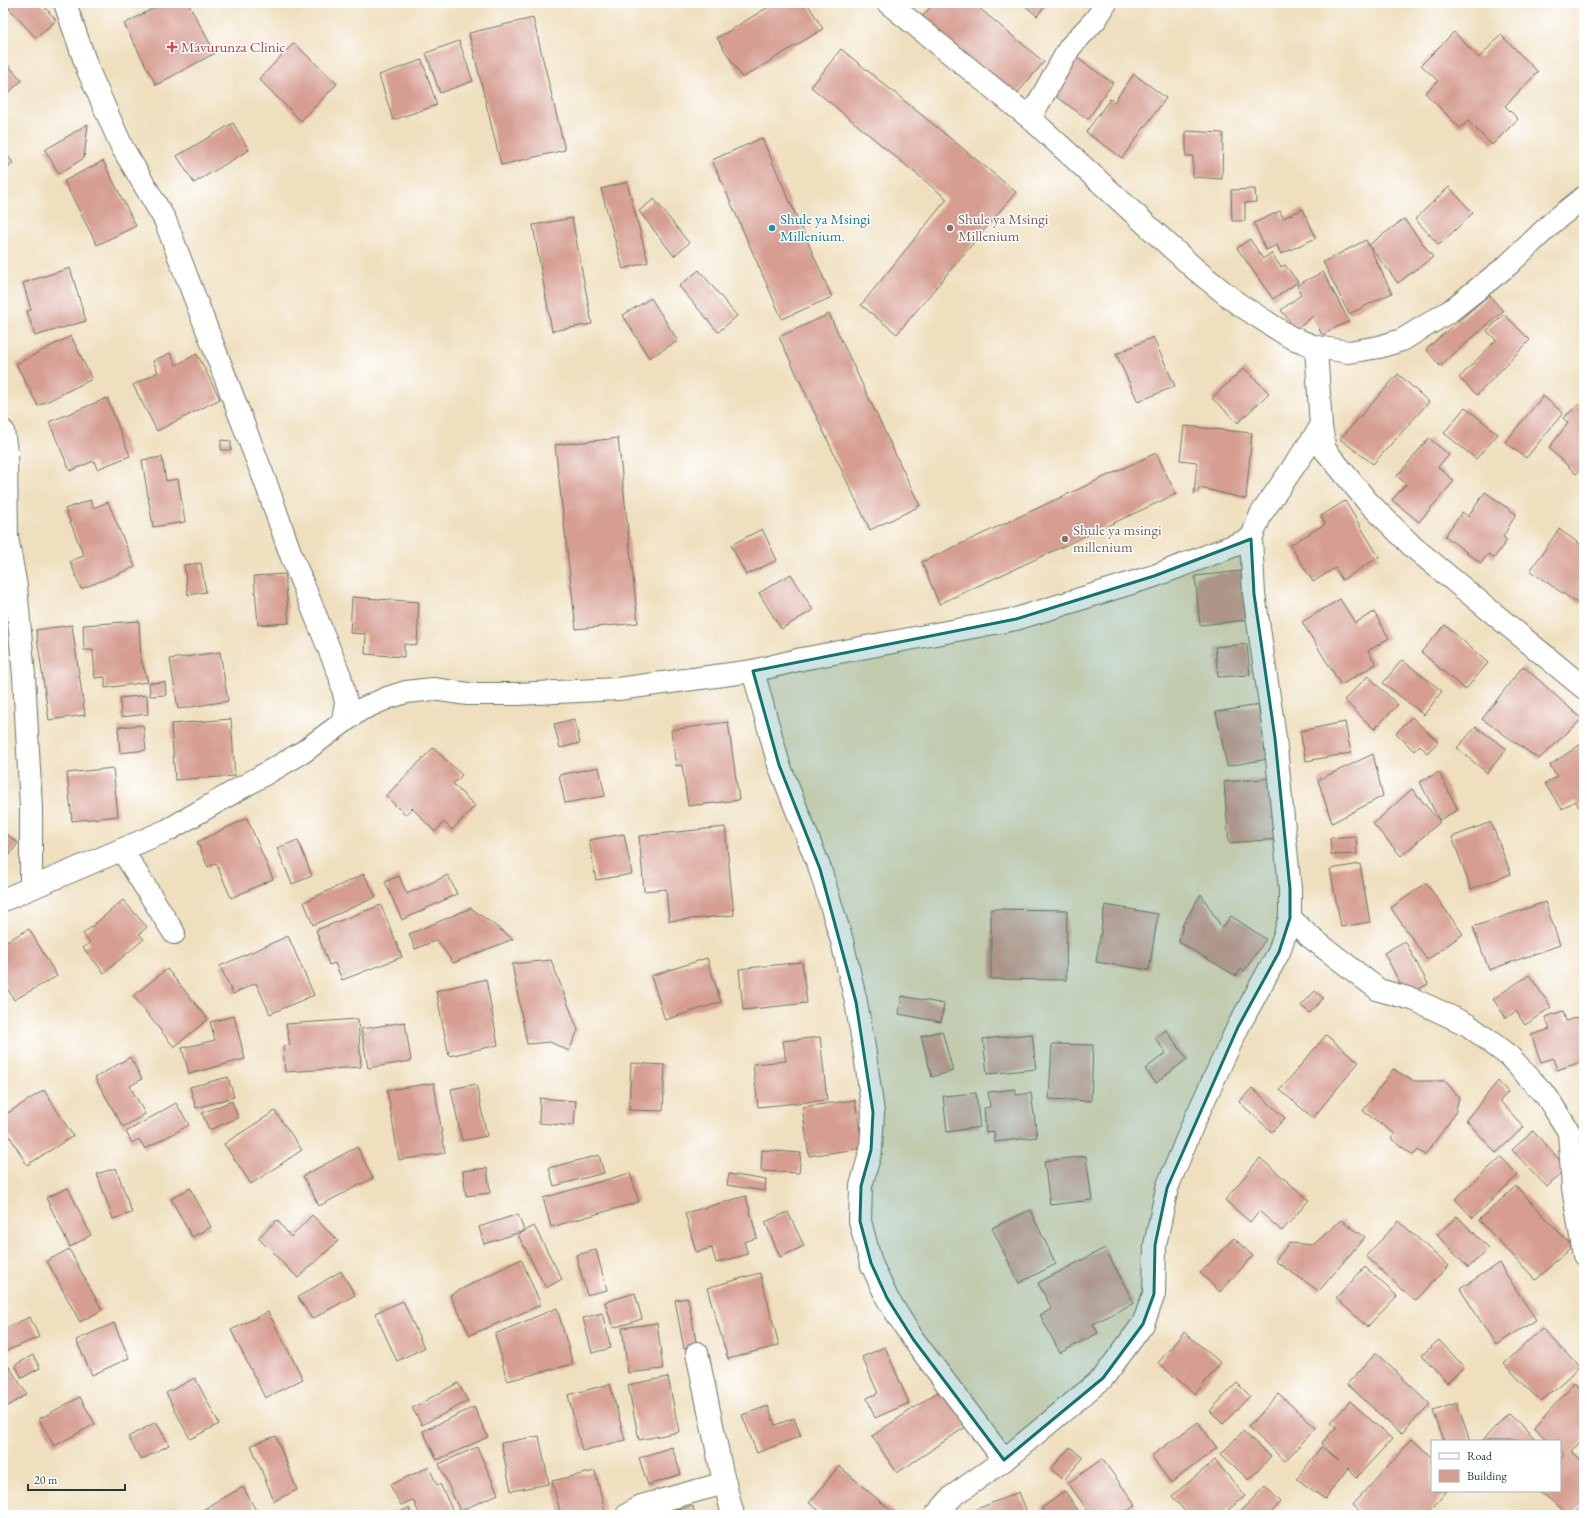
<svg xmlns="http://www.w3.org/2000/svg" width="1587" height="1518" viewBox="0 0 1587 1518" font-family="'EB Garamond',serif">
  <rect width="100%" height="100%" fill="#fff"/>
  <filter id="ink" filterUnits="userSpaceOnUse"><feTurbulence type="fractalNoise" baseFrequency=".025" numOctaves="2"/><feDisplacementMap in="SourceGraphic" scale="8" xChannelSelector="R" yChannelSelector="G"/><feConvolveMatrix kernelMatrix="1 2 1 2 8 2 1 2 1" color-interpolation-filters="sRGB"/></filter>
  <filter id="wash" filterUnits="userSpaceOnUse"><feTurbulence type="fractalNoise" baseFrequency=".012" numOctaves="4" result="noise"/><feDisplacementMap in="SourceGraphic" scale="16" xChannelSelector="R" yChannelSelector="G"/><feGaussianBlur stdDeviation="0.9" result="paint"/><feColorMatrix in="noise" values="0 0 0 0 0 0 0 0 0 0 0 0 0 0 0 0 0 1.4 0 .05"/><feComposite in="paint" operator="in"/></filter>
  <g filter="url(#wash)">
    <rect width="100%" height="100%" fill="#efdfbe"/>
    <g id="blocks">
      <g fill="#d69d91">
        <path d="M4 3H41L56 20 36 38Z"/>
        <path d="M163 3H188L215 53 156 85 124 24Z"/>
        <path d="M775 3H807L823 29 742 78 717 38Z"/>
        <path d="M934 3H973L1044 62 1014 97 921 18Z"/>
        <path d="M1022 3H1048L1037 16Z"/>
        <path d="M533 18 565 150 501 165 469 33Z"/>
        <path d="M1454 32 1479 58 1501 35 1538 72 1505 106 1518 119 1492 145 1468 121 1460 128 1425 93 1438 81 1421 65Z"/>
        <path d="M459 41 473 81 440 93 426 53Z"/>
        <path d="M294 43 337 84 301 121 259 79Z"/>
        <path d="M841 49 1016 192 897 334 861 305 947 199 811 87Z"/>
        <path d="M1077 58 1113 83 1088 119 1052 94Z"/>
        <path d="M3 60 22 80 3 98Z"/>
        <path d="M422 60 437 105 393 120 379 75Z"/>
        <path d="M1134 74 1166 98 1122 158 1086 132 1110 99 1114 102Z"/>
        <path d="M233 123 249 150 194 183 177 156Z"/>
        <path d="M88 124 84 158 59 174 45 150Z"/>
        <path d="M1186 131 1223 133 1222 179 1193 177V156H1186Z"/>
        <path d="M762 138 832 297 782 319 712 160Z"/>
        <path d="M3 149 13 163 3 170Z"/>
        <path d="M103 161 136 226 97 245 64 181Z"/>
        <path d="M627 182 648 262 623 269 601 189Z"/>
        <path d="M1449 187 1473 213 1439 245 1415 219Z"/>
        <path d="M1255 189 1256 202 1245 203V221H1232L1231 190Z"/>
        <path d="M654 199 689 243 674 256 639 211Z"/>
        <path d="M1303 209 1316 238 1281 254 1277 245 1266 250 1254 223 1280 211 1283 218Z"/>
        <path d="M572 218 592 324 552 331 533 225Z"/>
        <path d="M1404 219 1433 257 1398 283 1369 245Z"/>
        <path d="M1250 239 1263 259 1271 253 1281 267 1285 265 1298 282 1273 299 1237 248Z"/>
        <path d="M1366 240 1392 293 1349 314 1323 262Z"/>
        <path d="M70 268 86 321 35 336 27 311 31 310 23 283Z"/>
        <path d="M699 270 737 316 718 332 679 286Z"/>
        <path d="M1323 272 1349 321 1322 335 1313 316 1296 330 1281 310 1301 295 1297 285Z"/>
        <path d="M1489 295 1503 311 1440 366 1426 349Z"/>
        <path d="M651 298 678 341 649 358 623 315Z"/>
        <path d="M829 314 920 506 870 530 779 337Z"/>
        <path d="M1504 314 1530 340 1477 395 1459 378 1496 340 1487 331Z"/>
        <path d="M71 336 92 379 38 406 16 364Z"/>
        <path d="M1153 337 1175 386 1138 402 1116 354Z"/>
        <path d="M170 353 176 365 197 354 220 399 157 431 133 385 158 372 153 361Z"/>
        <path d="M1244 368 1269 393 1238 423 1212 398Z"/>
        <path d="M1398 374 1429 402 1373 464 1340 439Z"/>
        <path d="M1543 396 1563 413 1526 458 1505 442Z"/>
        <path d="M107 398 130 456 97 469 94 461 70 471 49 422Z"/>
        <path d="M1582 402 1584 404V465L1576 474 1549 448 1568 423 1563 418Z"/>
        <path d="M1465 407 1498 434 1476 459 1444 433Z"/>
        <path d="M1184 426 1252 433 1246 499 1201 488 1194 494 1197 462 1180 460Z"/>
        <path d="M618 438 638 623 576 629 555 445Z"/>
        <path d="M1429 438 1449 455 1438 467 1454 481 1419 522 1392 500 1406 484 1397 476Z"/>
        <path d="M221 440 231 441V450H221Z"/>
        <path d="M1156 453 1176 494 939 604 922 562Z"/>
        <path d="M162 457 166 481 178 479 185 522 153 527 142 460Z"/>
        <path d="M1485 492 1516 514 1503 537 1507 540 1494 558 1488 554 1481 563 1445 536 1462 512 1468 517Z"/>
        <path d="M90 500 93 508 108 502 135 567 81 589 70 561 84 556 65 509Z"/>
        <path d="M1345 501 1379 557 1342 580 1335 568 1313 582 1290 545 1325 524 1321 516Z"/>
        <path d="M762 529 777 560 746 575 731 545Z"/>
        <path d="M1559 529 1584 547V600L1580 605 1530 571Z"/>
        <path d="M201 563 206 592 188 595 184 565Z"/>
        <path d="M1242 571 1247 620 1200 625 1195 576Z"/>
        <path d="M285 574 289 623 258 625 254 576Z"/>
        <path d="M791 574 813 610 781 629 759 593Z"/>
        <path d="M352 597 419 602 417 645 404 644V657L365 654 366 634 350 633Z"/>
        <path d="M1340 599 1355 623 1374 612 1389 638 1368 651 1376 664 1341 685 1302 622Z"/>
        <path d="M139 621 141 659 148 682 105 688V677L95 678 93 650H84L83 625Z"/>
        <path d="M72 625 85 715 49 720 36 630Z"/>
        <path d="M1445 625 1488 663 1465 690 1421 652Z"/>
        <path d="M1247 644 1250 675 1218 677 1215 647Z"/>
        <path d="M220 652 228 701 178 709 170 659Z"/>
        <path d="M1402 660 1442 691 1424 715 1383 683Z"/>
        <path d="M1523 666 1582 719 1539 759 1482 719Z"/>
        <path d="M1368 676 1398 705 1374 729 1344 700Z"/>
        <path d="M165 682 166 695 150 696 149 683Z"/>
        <path d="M147 695 148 714 121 717 120 698Z"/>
        <path d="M1258 705 1268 759 1227 766 1216 712Z"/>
        <path d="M1412 717 1438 742 1427 753 1420 745 1414 751 1396 733Z"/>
        <path d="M231 719 235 776 175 780 171 724Z"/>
        <path d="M574 719 580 743 560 748 554 724Z"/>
        <path d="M728 722 739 800 688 806 682 765 676 766 671 730Z"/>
        <path d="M1345 722 1351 753 1306 761 1300 731Z"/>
        <path d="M143 725 146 750 120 753 118 727Z"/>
        <path d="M1476 727 1507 749 1487 773 1457 748Z"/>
        <path d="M1584 742V810L1582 811 1575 801 1562 809 1545 784 1557 776 1550 765Z"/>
        <path d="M433 748 462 775 453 784 475 806 452 830 444 822 435 832 412 808 405 815 386 796Z"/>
        <path d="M1373 754 1383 796 1332 823 1318 780Z"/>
        <path d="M599 767 605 796 565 803 559 775Z"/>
        <path d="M113 768 118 816 72 821 67 773Z"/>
        <path d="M1439 772 1458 810 1439 820 1420 782Z"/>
        <path d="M1274 778 1278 839 1229 843 1224 782Z"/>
        <path d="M1412 789 1440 822 1401 856 1373 824Z"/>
        <path d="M247 818 273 879 231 898 216 863 208 867 197 842Z"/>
        <path d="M1491 822 1511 874 1471 889 1452 837Z"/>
        <path d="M725 827 734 915 669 921 666 889 644 891 639 836Z"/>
        <path d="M3 832 18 843 3 864Z"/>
        <path d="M624 834 632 874 596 880 589 840Z"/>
        <path d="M1356 836 1357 854 1331 855 1330 838Z"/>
        <path d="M298 840 312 876 292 884 277 848Z"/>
        <path d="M1360 864 1370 922 1341 927 1330 869Z"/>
        <path d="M364 874 376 897 313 925 304 902Z"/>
        <path d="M448 875 457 894 402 920 385 882 399 876 407 894Z"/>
        <path d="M1426 883 1463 934 1427 960 1391 908Z"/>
        <path d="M1201 894 1222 928 1231 916 1266 939 1244 971 1241 969 1236 976 1179 942 1183 924Z"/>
        <path d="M123 900 147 927 139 934 144 939 104 973 83 948 90 943 83 934Z"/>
        <path d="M1545 902 1560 945 1489 970 1473 927Z"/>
        <path d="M381 905 402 957 342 980 335 963 329 965 316 930Z"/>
        <path d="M1105 905 1158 914 1149 970 1096 962Z"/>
        <path d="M471 908 513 939 453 963 437 940 415 949 409 934Z"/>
        <path d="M991 909 1067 910 1066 980 991 979Z"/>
        <path d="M29 929 57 976 14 1000 3 980V943Z"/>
        <path d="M288 936 314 995 270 1014 256 983 233 994 220 966Z"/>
        <path d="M1405 941 1428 984 1407 996 1384 953Z"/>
        <path d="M707 958 721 1002 665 1020 651 976Z"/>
        <path d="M551 960 578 1030 569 1051 550 1042 527 1044 512 964Z"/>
        <path d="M802 962 807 1003 743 1010 739 969Z"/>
        <path d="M167 969 208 1019 174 1047 133 996Z"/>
        <path d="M1529 975 1551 1007 1525 1025 1516 1011 1506 1018 1493 999Z"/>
        <path d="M486 979 498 1045 449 1056 436 991Z"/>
        <path d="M1315 991 1323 998 1310 1013 1301 1006Z"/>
        <path d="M902 996 944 1004 941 1022 899 1014Z"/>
        <path d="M1563 1011 1566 1021 1584 1015V1061L1557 1070 1553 1058 1541 1062 1531 1035 1550 1029 1545 1017Z"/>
        <path d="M234 1016 245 1059 189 1074 182 1048 215 1040 210 1022Z"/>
        <path d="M358 1019 361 1067 285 1072 283 1046 290 1045 286 1024Z"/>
        <path d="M405 1022 411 1061 368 1068 361 1029Z"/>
        <path d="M1166 1030 1187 1059 1156 1083 1145 1069 1166 1053 1155 1038Z"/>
        <path d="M942 1031 953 1071 932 1077 921 1036Z"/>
        <path d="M1032 1034 1036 1069 987 1074 983 1039Z"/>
        <path d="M1326 1035 1359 1062 1313 1118 1280 1090Z"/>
        <path d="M820 1037 827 1100 758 1107 753 1064 786 1061 783 1041Z"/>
        <path d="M1052 1044 1093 1045 1091 1101 1049 1099Z"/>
        <path d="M130 1057 142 1079 130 1086 145 1114 123 1127 95 1078Z"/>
        <path d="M631 1063 665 1065 663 1111 629 1110Z"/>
        <path d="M1393 1069 1414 1081H1445L1459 1097 1455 1114 1425 1155 1418 1150 1413 1155 1391 1139 1395 1134 1363 1111Z"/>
        <path d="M228 1077 234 1097 196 1108 190 1087Z"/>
        <path d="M1498 1081 1508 1092 1500 1101 1524 1127 1496 1153 1466 1120Z"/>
        <path d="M434 1083 445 1153 399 1160 387 1090Z"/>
        <path d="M476 1084 487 1136 462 1141 451 1089Z"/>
        <path d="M1252 1088 1285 1118 1272 1132 1239 1102Z"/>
        <path d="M1016 1089V1095L1031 1093 1037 1137 995 1142 994 1131 986 1132 984 1108 990 1107 988 1092Z"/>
        <path d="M44 1090 73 1136 27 1165 3 1125V1116Z"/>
        <path d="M976 1093 980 1127 947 1132 943 1096Z"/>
        <path d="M540 1098 576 1101 574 1126 539 1123Z"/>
        <path d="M855 1100 863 1148 809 1156 802 1107Z"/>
        <path d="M232 1101 238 1118 209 1130 202 1113Z"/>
        <path d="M176 1103 189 1125 145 1149 139 1139 132 1143 126 1132Z"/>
        <path d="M275 1111 302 1150 251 1184 224 1144Z"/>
        <path d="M1533 1131 1567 1168 1547 1187 1512 1150Z"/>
        <path d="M357 1147 373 1178 319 1206 303 1176Z"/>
        <path d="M762 1150 801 1153 799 1173 761 1171Z"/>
        <path d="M599 1155 604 1173 554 1186 549 1168Z"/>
        <path d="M1086 1156 1092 1200 1050 1205 1044 1161Z"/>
        <path d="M1501 1157 1518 1175 1473 1218 1455 1199Z"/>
        <path d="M1260 1158 1309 1200 1282 1231 1259 1211 1250 1222 1225 1200Z"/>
        <path d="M116 1168 132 1213 113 1219 97 1174Z"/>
        <path d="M487 1168 490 1193 466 1196 463 1171Z"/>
        <path d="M630 1173 639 1202 551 1227 543 1198Z"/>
        <path d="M729 1174 766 1180 765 1191 727 1185Z"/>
        <path d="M1516 1186 1572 1246 1536 1280 1479 1220Z"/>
        <path d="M68 1188 91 1235 70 1247 46 1198Z"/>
        <path d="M190 1188 211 1227 192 1237 171 1199Z"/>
        <path d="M746 1196 757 1238 744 1242 748 1254 716 1263 712 1248 696 1252 685 1213Z"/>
        <path d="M1030 1210 1056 1264 1019 1283 992 1228Z"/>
        <path d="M788 1212 804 1246 780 1257 765 1222Z"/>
        <path d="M518 1214 524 1231 484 1244 479 1227Z"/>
        <path d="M312 1215 338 1241 298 1278 258 1238 277 1220 291 1237Z"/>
        <path d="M1457 1216 1489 1248 1468 1268 1437 1235Z"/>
        <path d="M1341 1220 1365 1237 1319 1291 1275 1261 1289 1243 1313 1245Z"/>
        <path d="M1399 1221 1448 1266 1415 1301 1366 1256Z"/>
        <path d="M534 1226 562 1279 546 1288 518 1235Z"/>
        <path d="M1234 1238 1253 1256 1220 1292 1200 1273Z"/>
        <path d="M1105 1248 1134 1303 1093 1324 1098 1333 1060 1353 1040 1315 1052 1309 1038 1283Z"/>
        <path d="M69 1249 102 1310 80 1322 47 1261Z"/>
        <path d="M596 1250 607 1290 587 1295 576 1255Z"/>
        <path d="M521 1259 541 1305 470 1335 450 1295Z"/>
        <path d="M1499 1263 1536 1320 1496 1345 1460 1289Z"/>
        <path d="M1365 1267 1397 1296 1367 1327 1336 1298Z"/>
        <path d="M341 1271 355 1295 312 1319 298 1297Z"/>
        <path d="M760 1273 779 1345 728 1359 707 1288Z"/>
        <path d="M635 1293 642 1319 613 1328 605 1302Z"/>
        <path d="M688 1298 697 1347 684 1349 675 1300Z"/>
        <path d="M403 1301 424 1348 397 1361 375 1313Z"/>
        <path d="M557 1308 573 1364 507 1381 495 1334Z"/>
        <path d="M268 1312 303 1379 265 1398 231 1330Z"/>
        <path d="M602 1313 611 1348 592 1353 583 1318Z"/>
        <path d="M30 1317 39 1337 4 1352 3 1329Z"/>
        <path d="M114 1323 129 1358 92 1375 76 1340Z"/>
        <path d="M657 1323 663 1369 628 1373 622 1328Z"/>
        <path d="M1542 1328 1579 1367 1541 1402 1504 1364Z"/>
        <path d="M1184 1332 1221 1363 1195 1394 1158 1363Z"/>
        <path d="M1439 1340 1464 1367 1447 1383 1422 1355Z"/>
        <path d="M885 1347 909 1403 875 1418 867 1398 878 1393 862 1357Z"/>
        <path d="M1376 1353 1430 1404 1401 1434 1347 1384Z"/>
        <path d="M33 1355 40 1368 22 1378 15 1365Z"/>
        <path d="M5 1361 27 1394 5 1408 3 1405V1363Z"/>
        <path d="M668 1377 679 1432 639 1440 628 1385Z"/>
        <path d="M195 1378 219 1424 190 1439 166 1393Z"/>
        <path d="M458 1383 468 1401 422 1425 412 1408Z"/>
        <path d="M1237 1383 1250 1396 1223 1424 1210 1411Z"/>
        <path d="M1574 1383 1584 1391V1438L1572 1452 1584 1462V1500L1572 1515H1567L1537 1491H1560V1461L1565 1455 1560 1451V1441H1548L1534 1428Z"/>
        <path d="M610 1384 625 1440 582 1451 568 1395Z"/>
        <path d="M942 1389 967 1426 897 1473 872 1436Z"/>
        <path d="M1279 1394 1316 1428 1285 1461 1248 1427Z"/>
        <path d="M80 1397 95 1424 54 1446 39 1419Z"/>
        <path d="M1350 1401 1392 1439 1357 1477 1348 1468 1325 1499 1297 1479 1321 1447 1339 1460 1321 1444 1336 1427 1331 1422Z"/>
        <path d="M1457 1403 1470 1441H1444L1433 1411Z"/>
        <path d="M768 1406 775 1425 794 1418 801 1436 757 1453 742 1415Z"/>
        <path d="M474 1407 488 1437 437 1460 423 1431Z"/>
        <path d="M1508 1413 1537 1440 1536 1441H1482Z"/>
        <path d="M156 1422 169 1445 141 1460 128 1437Z"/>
        <path d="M1198 1422 1217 1448 1171 1483 1151 1456Z"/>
        <path d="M1243 1431 1271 1457 1249 1480 1221 1454Z"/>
        <path d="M276 1436 297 1490 274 1501 251 1445Z"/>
        <path d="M539 1436 549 1484 511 1491 501 1443Z"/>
        <path d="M1412 1439 1432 1458V1491H1447L1426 1515H1364L1353 1505Z"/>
        <path d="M477 1447 498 1494 460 1511 439 1464Z"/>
        <path d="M672 1447 681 1474 648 1485 639 1458Z"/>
        <path d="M1070 1447 1083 1458 1064 1480 1051 1469Z"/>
        <path d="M1102 1459 1136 1505 1122 1515H1091L1068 1483Z"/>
        <path d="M1215 1460 1245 1496 1222 1515H1188L1172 1496Z"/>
        <path d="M839 1466 895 1514 894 1515H818L821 1512 809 1503Z"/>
        <path d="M429 1467 437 1485 440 1484 455 1515H420L413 1500 401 1505 390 1485Z"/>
        <path d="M595 1471 606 1515H561L552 1481Z"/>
        <path d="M1265 1486 1281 1502 1269 1515H1237Z"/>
        <path d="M243 1487 258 1514 208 1515 204 1509Z"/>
        <path d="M1065 1491 1081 1515H1047L1042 1508Z"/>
        <path d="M1019 1492 1028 1515H962Z"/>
        <path d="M693 1506 695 1515H652V1514Z"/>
        <path d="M409 1508 411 1515H392Z"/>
      </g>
    </g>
  </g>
  <g filter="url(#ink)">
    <use href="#blocks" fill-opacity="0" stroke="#687664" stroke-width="1"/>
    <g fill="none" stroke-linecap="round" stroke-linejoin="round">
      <defs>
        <g id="minor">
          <path d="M65 3 88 70 122 147 165 220 267 486 291 555 340 676 346 702 343 721"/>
          <path d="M888 3 1030 118 1196 270 1237 303 1290 337 1316 347 1349 352 1379 347 1402 340 1450 311 1508 265 1554 221 1584 197"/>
          <path d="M1030 118 1070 47 1096 19 1106 3"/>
          <path d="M1316 347 1321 427 1325 450 1367 501 1413 547 1584 688"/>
          <path d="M1321 427 1261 514 1251 539 1254 594 1275 738 1290 889V918L1309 936 1379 990 1415 1000 1468 1025 1509 1056 1547 1097 1569 1132 1573 1188 1584 1255"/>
          <path d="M3 431 6 451 7 537 16 587 24 676 31 807V886"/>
          <path d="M753 671 779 765 820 869 842 941 856 1002 864 1047 873 1112 871 1150 861 1186 860 1221 871 1263 887 1298 913 1339 1004 1460"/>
          <path d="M122 850 174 933"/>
          <path d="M3 900 168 830 303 752 360 710 387 698 406 692 433 689 468 694H517L618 689 753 671 802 659 1016 619 1154 576 1251 539"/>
          <path d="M697 1353 722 1473 733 1515"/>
          <path d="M627 1515 641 1506 725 1483"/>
          <path d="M936 1515 953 1496 1004 1460 1103 1378 1143 1324 1154 1294 1155 1245 1167 1188 1193 1124 1238 1027 1279 952 1290 918"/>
        </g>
      </defs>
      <use href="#minor" stroke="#687664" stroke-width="24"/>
      <use href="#minor" stroke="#fff" stroke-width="22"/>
    </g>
  </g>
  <path fill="#0f766e" fill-opacity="0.2" stroke="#0f766e" stroke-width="3" stroke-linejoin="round" d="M1251 539 1254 594 1275 738 1290 889V918L1279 952 1238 1027 1167 1188 1155 1245 1154 1294 1143 1324 1103 1378 1004 1460 913 1339 887 1298 871 1263 860 1221 861 1186 871 1150 873 1112 856 1002 820 869 779 765 753 671 1016 619 1154 576Z"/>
  <path fill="#e0444e" stroke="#fff" stroke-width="1.5" d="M170 41h4v4h4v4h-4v4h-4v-4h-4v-4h4z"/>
  <circle fill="#0f9aa8" stroke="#fff" stroke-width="1.5" cx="772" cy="228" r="4"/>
  <g fill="#8d6e63" stroke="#fff" stroke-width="1.5">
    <circle cx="950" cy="228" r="4"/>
    <circle cx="1065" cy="539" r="4"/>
  </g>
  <g text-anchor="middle" stroke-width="3" stroke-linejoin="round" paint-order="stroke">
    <g font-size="15" fill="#be3a42" stroke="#fff" text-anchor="start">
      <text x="181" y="52">Mavurunza Clinic</text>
    </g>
    <g font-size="15" fill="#0d838f" stroke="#fff" text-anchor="start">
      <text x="780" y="224">Shule ya Msingi<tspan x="780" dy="17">Millenium.</tspan></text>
    </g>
    <g font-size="15" fill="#785e54" stroke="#fff" text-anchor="start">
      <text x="958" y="224">Shule ya Msingi<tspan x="958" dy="17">Millenium</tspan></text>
      <text x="1073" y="535">Shule ya msingi<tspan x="1073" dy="17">millenium</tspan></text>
    </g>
  </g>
  <rect width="1587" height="1518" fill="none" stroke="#fff" stroke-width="16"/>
  <rect x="1431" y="1440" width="130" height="52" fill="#ffffff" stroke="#a5b1ae"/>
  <rect x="1439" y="1453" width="20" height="6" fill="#ffffff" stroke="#a5b1ae"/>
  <text x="1467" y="1460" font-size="12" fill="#1f3d34">Road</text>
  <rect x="1439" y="1470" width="20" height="12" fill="#d69d91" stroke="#a5b1ae"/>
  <text x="1467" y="1480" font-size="12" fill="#1f3d34">Building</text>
  <path d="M28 1484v6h97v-6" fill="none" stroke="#1f3d34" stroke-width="2"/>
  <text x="34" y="1484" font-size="12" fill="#1f3d34" stroke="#ffffff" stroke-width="3" paint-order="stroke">20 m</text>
</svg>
